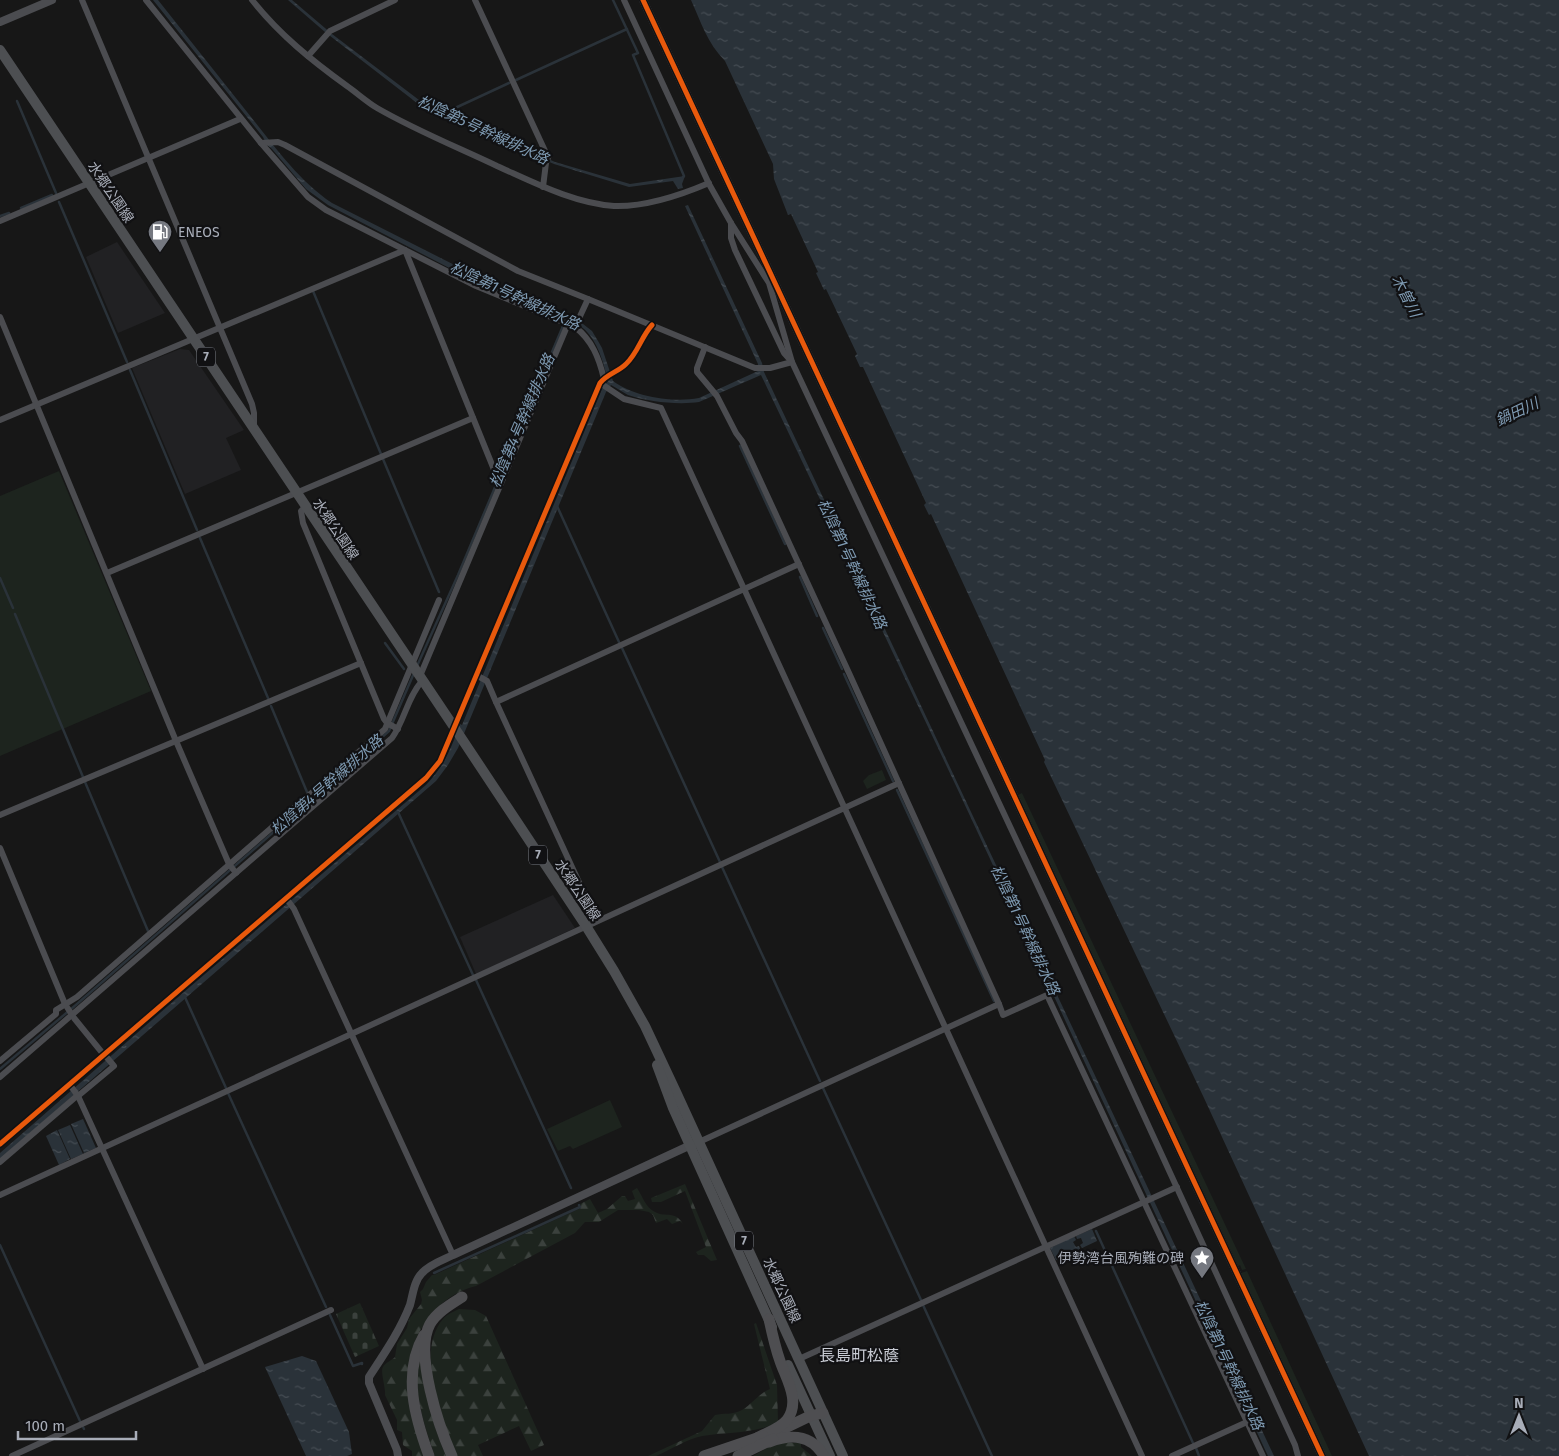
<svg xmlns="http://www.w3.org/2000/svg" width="1559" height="1456" viewBox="0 0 1559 1456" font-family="'Fira Sans','Noto Sans JP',sans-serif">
  <defs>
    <pattern id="forest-firs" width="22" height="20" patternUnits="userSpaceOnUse" patternTransform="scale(1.25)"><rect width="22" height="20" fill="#1d241e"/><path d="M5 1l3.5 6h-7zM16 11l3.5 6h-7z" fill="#3b413d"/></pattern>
    <pattern id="cemetery-stones" width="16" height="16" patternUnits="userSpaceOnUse" patternTransform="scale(1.25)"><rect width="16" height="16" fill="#1d241e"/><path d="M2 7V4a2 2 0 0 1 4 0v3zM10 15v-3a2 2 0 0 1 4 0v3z" fill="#3b413d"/></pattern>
    <pattern id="water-ripples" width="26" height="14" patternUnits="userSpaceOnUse" patternTransform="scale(1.25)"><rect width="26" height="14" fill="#2a3239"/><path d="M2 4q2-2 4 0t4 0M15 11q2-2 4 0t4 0" fill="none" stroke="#464d54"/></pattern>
  </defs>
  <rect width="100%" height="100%" fill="#171717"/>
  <g fill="#212123">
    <path d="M117 242 165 313 118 333 86 257Z"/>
    <path d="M180 349 189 350 244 430 226 438 241 470 185 494 132 368Z"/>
    <path d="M553 895 575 928 476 974 460 937Z"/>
  </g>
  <g fill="#1d241e">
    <path d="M59 471 151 691 0 756V496Z"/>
    <path d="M882 770 886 780 867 789 863 781 869 775Z"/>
    <path d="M1022 793 1246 1269 1242 1270 1240 1265 1238 1266 1018 795Z"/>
    <path d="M610 1100 622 1127 573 1149 570 1146 558 1151 547 1129Z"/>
    <path d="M1247 1271 1332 1456H1326L1241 1273Z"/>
  </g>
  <g fill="url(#forest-firs)">
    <path d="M685 1184 717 1260 711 1261 704 1255H698L696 1252 706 1247 685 1191 661 1202H652L651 1198Z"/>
    <path d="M637 1188C643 1197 645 1207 655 1212 666 1218 675 1210 683 1224L680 1221 672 1224 667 1219 656 1223 653 1215 649 1212 639 1210H618L599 1222H585L575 1233 476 1286C437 1295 409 1335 408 1374 408 1382 411 1391 413 1400 417 1419 421 1437 424 1456H412V1451L403 1445 402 1432 397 1430V1420L385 1395C386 1388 380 1372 383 1367 385 1363 392 1360 395 1357L397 1344 407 1328 409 1319 421 1304 422 1300 420 1292 423 1289 426 1282 432 1275H434L581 1208 580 1204 590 1199 598 1213 607 1209 622 1196H625L628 1201 635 1199 632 1191Z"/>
    <path d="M459 1309 475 1310 486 1316 544 1445 531 1451 519 1426 478 1445 483 1456H456C444 1420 414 1353 443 1319 447 1314 453 1312 459 1309Z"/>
    <path d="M756 1323 777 1385 778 1422C755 1434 727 1432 702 1436 687 1439 670 1450 656 1456H648L702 1431 715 1415C724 1413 733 1415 742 1410 753 1403 758 1394 770 1389L754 1324Z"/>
    <path d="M421 1356C426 1394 431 1421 446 1456H435C426 1431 409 1381 421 1356Z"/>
    <path d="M778 1442 801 1443V1447L812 1456H753Z"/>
  </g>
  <path fill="url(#cemetery-stones)" d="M360 1303 379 1346 355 1357 336 1314Z"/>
  <g fill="url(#water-ripples)">
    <path d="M153 0H158C189 39 220 78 251 117 275 147 299 181 332 203L500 288 574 317 592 331 598 341 602 348 613 381C634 397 673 403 699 398L758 371V364L685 206 688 205 762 363 764 372 1274 1456H1268L957 788 761 375 699 402C679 405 648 402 628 395 622 392 617 388 611 385L606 392 458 748 448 765 436 781 0 1159V1153L184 992 426 785C444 766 451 749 460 724L462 725 602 389 608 381C603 361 597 337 579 325L497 291 459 273 328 205 306 189 272 149 267 145 263 137Z"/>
    <path d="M288 0H292L332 34 419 100 555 162 630 184 685 176 682 184 683 188 678 189 673 181 629 187 554 164 417 103 325 32Z"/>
    <path d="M691 0H1559V1456H1369L1204 1098 1044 762 1045 760 931 514 929 515 924 505 926 503 863 367H860L855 356 857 354 826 289 824 290 816 273 818 272 791 214 788 215 774 179 773 164 725 61C707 43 701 22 691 0Z"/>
    <path d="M83 1119 96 1148 84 1153 71 1124Z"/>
    <path d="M70 1125 83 1154 71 1159 58 1130Z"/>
    <path d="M57 1130 70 1159 59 1165 46 1136Z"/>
    <path d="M1092 1229 1097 1241 1082 1248 1080 1245 1083 1243 1081 1238 1077 1239 1076 1236Z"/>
    <path d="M1074 1236 1076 1240 1073 1242 1076 1247 1079 1246 1080 1249 1056 1260 1050 1248Z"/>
    <path d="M302 1356 316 1361 349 1432 352 1454 347 1456H306L265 1367Z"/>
  </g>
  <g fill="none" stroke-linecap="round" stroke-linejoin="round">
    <g stroke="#2a3239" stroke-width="2.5">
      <path d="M613 0 638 53 633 55 684 176 683 177"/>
      <path d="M516 80 627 29"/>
      <path d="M17 101 56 193"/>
      <path d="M453 109 509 83"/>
      <path d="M59 202 127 362"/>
      <path d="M21 208 52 195"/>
      <path d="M0 216 9 213"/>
      <path d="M313 291 381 454"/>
      <path d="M130 370 197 530"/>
      <path d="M740 446 785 544"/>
      <path d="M383 459 439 592"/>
      <path d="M557 506 619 642"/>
      <path d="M200 538 268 698"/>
      <path d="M800 577 817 616"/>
      <path d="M0 578 13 608"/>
      <path d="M15 614 83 777"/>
      <path d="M823 628 842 669"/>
      <path d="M385 643 404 669"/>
      <path d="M622 648 720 862"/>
      <path d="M417 666 458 575 563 326"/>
      <path d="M844 674 893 781"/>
      <path d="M271 706 307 792"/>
      <path d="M85 782 148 931"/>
      <path d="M897 790 994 1001"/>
      <path d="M398 812 473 975"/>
      <path d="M722 867 820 1081"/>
      <path d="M476 980 571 1188"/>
      <path d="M184 995 226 1088"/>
      <path d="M0 1069 77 1004 389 731 414 673"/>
      <path d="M823 1088 921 1300"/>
      <path d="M228 1093 326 1307"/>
      <path d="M1096 1231 1193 1443"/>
      <path d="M0 1245 80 1421"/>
      <path d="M434 1273 580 1207 579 1205"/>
      <path d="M923 1305 992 1456"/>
      <path d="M330 1315 353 1366 362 1363V1364"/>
      <path d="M83 1427 84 1429"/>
      <path d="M1196 1448 1199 1456"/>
    </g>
    <g stroke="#4b4c50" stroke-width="6">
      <path d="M82 0 252 404 254 413V427"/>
      <path d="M146 0 261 143 278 142 285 145 518 271 588 299 755 368H770L792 362 769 283 731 223 709 184 624 0"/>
      <path d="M252 0C280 35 311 60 347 86 357 93 367 102 377 108 415 130 457 147 497 166 533 182 573 203 614 206 645 207 681 195 709 183"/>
      <path d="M475 0 546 153 549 155 546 163 543 187"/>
      <path d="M308 56 330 31 395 0"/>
      <path d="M261 143 308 197 326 210 476 286 575 327C592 340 599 358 604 379"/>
      <path d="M0 221 240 119"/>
      <path d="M731 223V238L735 250 784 353 792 362 1060 933 1295 1445 1298 1456"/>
      <path d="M0 317 176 741 229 864 236 873"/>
      <path d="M575 327 588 299"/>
      <path d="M600 383 624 399 661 408 1142 1456"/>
      <path d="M0 420 405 250 497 477 502 480"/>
      <path d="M305 507 301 511 303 523 384 719 387 723 398 729"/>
      <path d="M107 573 473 418"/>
      <path d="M476 675 487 681 496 702 589 904 593 923"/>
      <path d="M420 676 568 324"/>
      <path d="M496 702 799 564"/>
      <path d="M0 815 361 663"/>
      <path d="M0 848 65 1004 74 1018 104 1055"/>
      <path d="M286 898 294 909 453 1255"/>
      <path d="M999 1004 1003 1015 1047 995 1263 1456"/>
      <path d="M0 1061 56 1014V1010L77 997 385 729 439 600"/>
      <path d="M0 1077 392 738C405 720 407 698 422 681"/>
      <path d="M70 1085 78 1096 203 1369"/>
      <path d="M78 1096 114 1066 104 1054"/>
      <path d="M699 1142 999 1004 849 673 742 441 736 433 717 396 697 372V368L705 347"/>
      <path d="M0 1144 426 778 440 761 600 383C607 374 618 372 626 364 638 353 641 337 652 325"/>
      <path d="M0 1162 78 1095"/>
      <path d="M0 1195 899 783"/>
      <path d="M799 1359 1177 1187"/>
      <path d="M12 1456 331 1310"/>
      <path d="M1172 1456 1247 1422"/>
    </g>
    <g stroke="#4b4c50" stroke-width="8">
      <path d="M643 0 1322 1456"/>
      <path d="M0 22 52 0"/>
      <path d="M398 1456 397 1450 369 1383V1377C384 1354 400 1331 410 1305 413 1294 414 1281 422 1273 430 1264 443 1260 453 1255L695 1143"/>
    </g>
    <g stroke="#4d4f52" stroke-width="10">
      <path d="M0 50 454 727 586 926 614 971 645 1026 676 1092 843 1456"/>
      <path d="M657 1065 673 1108 772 1327"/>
      <path d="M788 1365 830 1456"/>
    </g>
    <g stroke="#4e4e51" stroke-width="11">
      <path d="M424 1335C402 1373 415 1418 429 1456"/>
      <path d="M781 1430 810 1416 823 1413"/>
      <path d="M757 1438C766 1433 780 1429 787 1420 801 1401 786 1379 780 1361 775 1347 772 1333 769 1319"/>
      <path d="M769 1442C791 1434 811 1434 824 1456"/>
      <path d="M452 1456C439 1427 414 1353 430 1324 437 1312 451 1304 462 1297"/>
      <path d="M704 1456 763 1436"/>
      <path d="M738 1456 773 1439"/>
    </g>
    <defs>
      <g id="cycleway">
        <path d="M643 0 1322 1456"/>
        <path d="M0 1144 426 778 440 761 600 383C607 374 618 372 626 364 638 353 641 337 652 325"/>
      </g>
    </defs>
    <use href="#cycleway" stroke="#111113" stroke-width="8"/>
    <use href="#cycleway" stroke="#e8590c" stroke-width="5"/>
  </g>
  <defs>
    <symbol id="fuel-pin" viewBox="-11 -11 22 30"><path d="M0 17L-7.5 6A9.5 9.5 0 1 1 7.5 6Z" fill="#757880" stroke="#111113"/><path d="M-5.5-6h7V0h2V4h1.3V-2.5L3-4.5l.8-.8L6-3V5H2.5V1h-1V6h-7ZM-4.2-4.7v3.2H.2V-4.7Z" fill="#fff"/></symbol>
    <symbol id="sight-pin" viewBox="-11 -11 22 30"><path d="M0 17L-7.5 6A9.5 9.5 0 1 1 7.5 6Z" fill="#757880" stroke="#111113"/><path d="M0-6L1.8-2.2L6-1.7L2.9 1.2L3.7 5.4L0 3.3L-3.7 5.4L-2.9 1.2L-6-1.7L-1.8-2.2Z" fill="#fff"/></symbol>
  </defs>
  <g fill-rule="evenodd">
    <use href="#fuel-pin" x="146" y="218" width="28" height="38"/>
    <use href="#sight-pin" x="1188" y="1244" width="28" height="38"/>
  </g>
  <g text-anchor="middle" stroke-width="4.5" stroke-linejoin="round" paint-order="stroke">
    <g fill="#111113" stroke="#7b7e86" stroke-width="1">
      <rect x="197" y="347.5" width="18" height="19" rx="4"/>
      <rect x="529" y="845.5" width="18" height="19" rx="4"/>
      <rect x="735" y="1231.5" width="18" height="19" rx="4"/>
    </g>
    <g font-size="12" font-weight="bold" fill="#a8adb8">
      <text x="206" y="361">7</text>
      <text x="538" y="859">7</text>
      <text x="744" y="1245">7</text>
    </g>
    <g font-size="14" fill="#a8adb8" stroke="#111113">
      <text transform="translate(111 192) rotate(56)" y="5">水郷公園線</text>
      <text transform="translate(336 529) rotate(56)" y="5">水郷公園線</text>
      <text transform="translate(578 890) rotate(56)" y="5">水郷公園線</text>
      <text transform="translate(782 1290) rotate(65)" y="5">水郷公園線</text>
    </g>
    <g font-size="14" fill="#a8adb8" stroke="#111113" text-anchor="start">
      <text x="178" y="237">ENEOS</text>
      <text x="1184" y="1263" text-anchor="end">伊勢湾台風殉難の碑</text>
    </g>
    <g font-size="15" font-style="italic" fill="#7f9bb3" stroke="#111113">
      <text transform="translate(483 130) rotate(25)" y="5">松陰第5号幹線排水路</text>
      <text transform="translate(515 296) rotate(25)" y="5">松陰第1号幹線排水路</text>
      <text transform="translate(1406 296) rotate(63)" y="5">木曽川</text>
      <text transform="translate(1517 412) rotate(-25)" y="5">鍋田川</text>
      <text transform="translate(522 421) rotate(-67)" y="5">松陰第4号幹線排水路</text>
      <text transform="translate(852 564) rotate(65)" y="5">松陰第1号幹線排水路</text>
      <text transform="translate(327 785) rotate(-41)" y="5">松陰第4号幹線排水路</text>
      <text transform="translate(1025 930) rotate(65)" y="5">松陰第1号幹線排水路</text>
      <text transform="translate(1229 1365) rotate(65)" y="5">松陰第1号幹線排水路</text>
    </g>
    <g font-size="16" fill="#c9ccd4" stroke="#111113">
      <text x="859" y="1361">長島町松蔭</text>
    </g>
  </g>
  <g transform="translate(1519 1416)" stroke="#111113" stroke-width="4" paint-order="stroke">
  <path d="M0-4L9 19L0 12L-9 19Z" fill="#a8adb8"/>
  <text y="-8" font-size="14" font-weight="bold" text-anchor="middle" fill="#a8adb8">N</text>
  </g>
  <path d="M18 1431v8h118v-8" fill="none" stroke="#a8adb8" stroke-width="2.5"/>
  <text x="25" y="1431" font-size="15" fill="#a8adb8" stroke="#111113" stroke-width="4" paint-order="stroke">100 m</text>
</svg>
